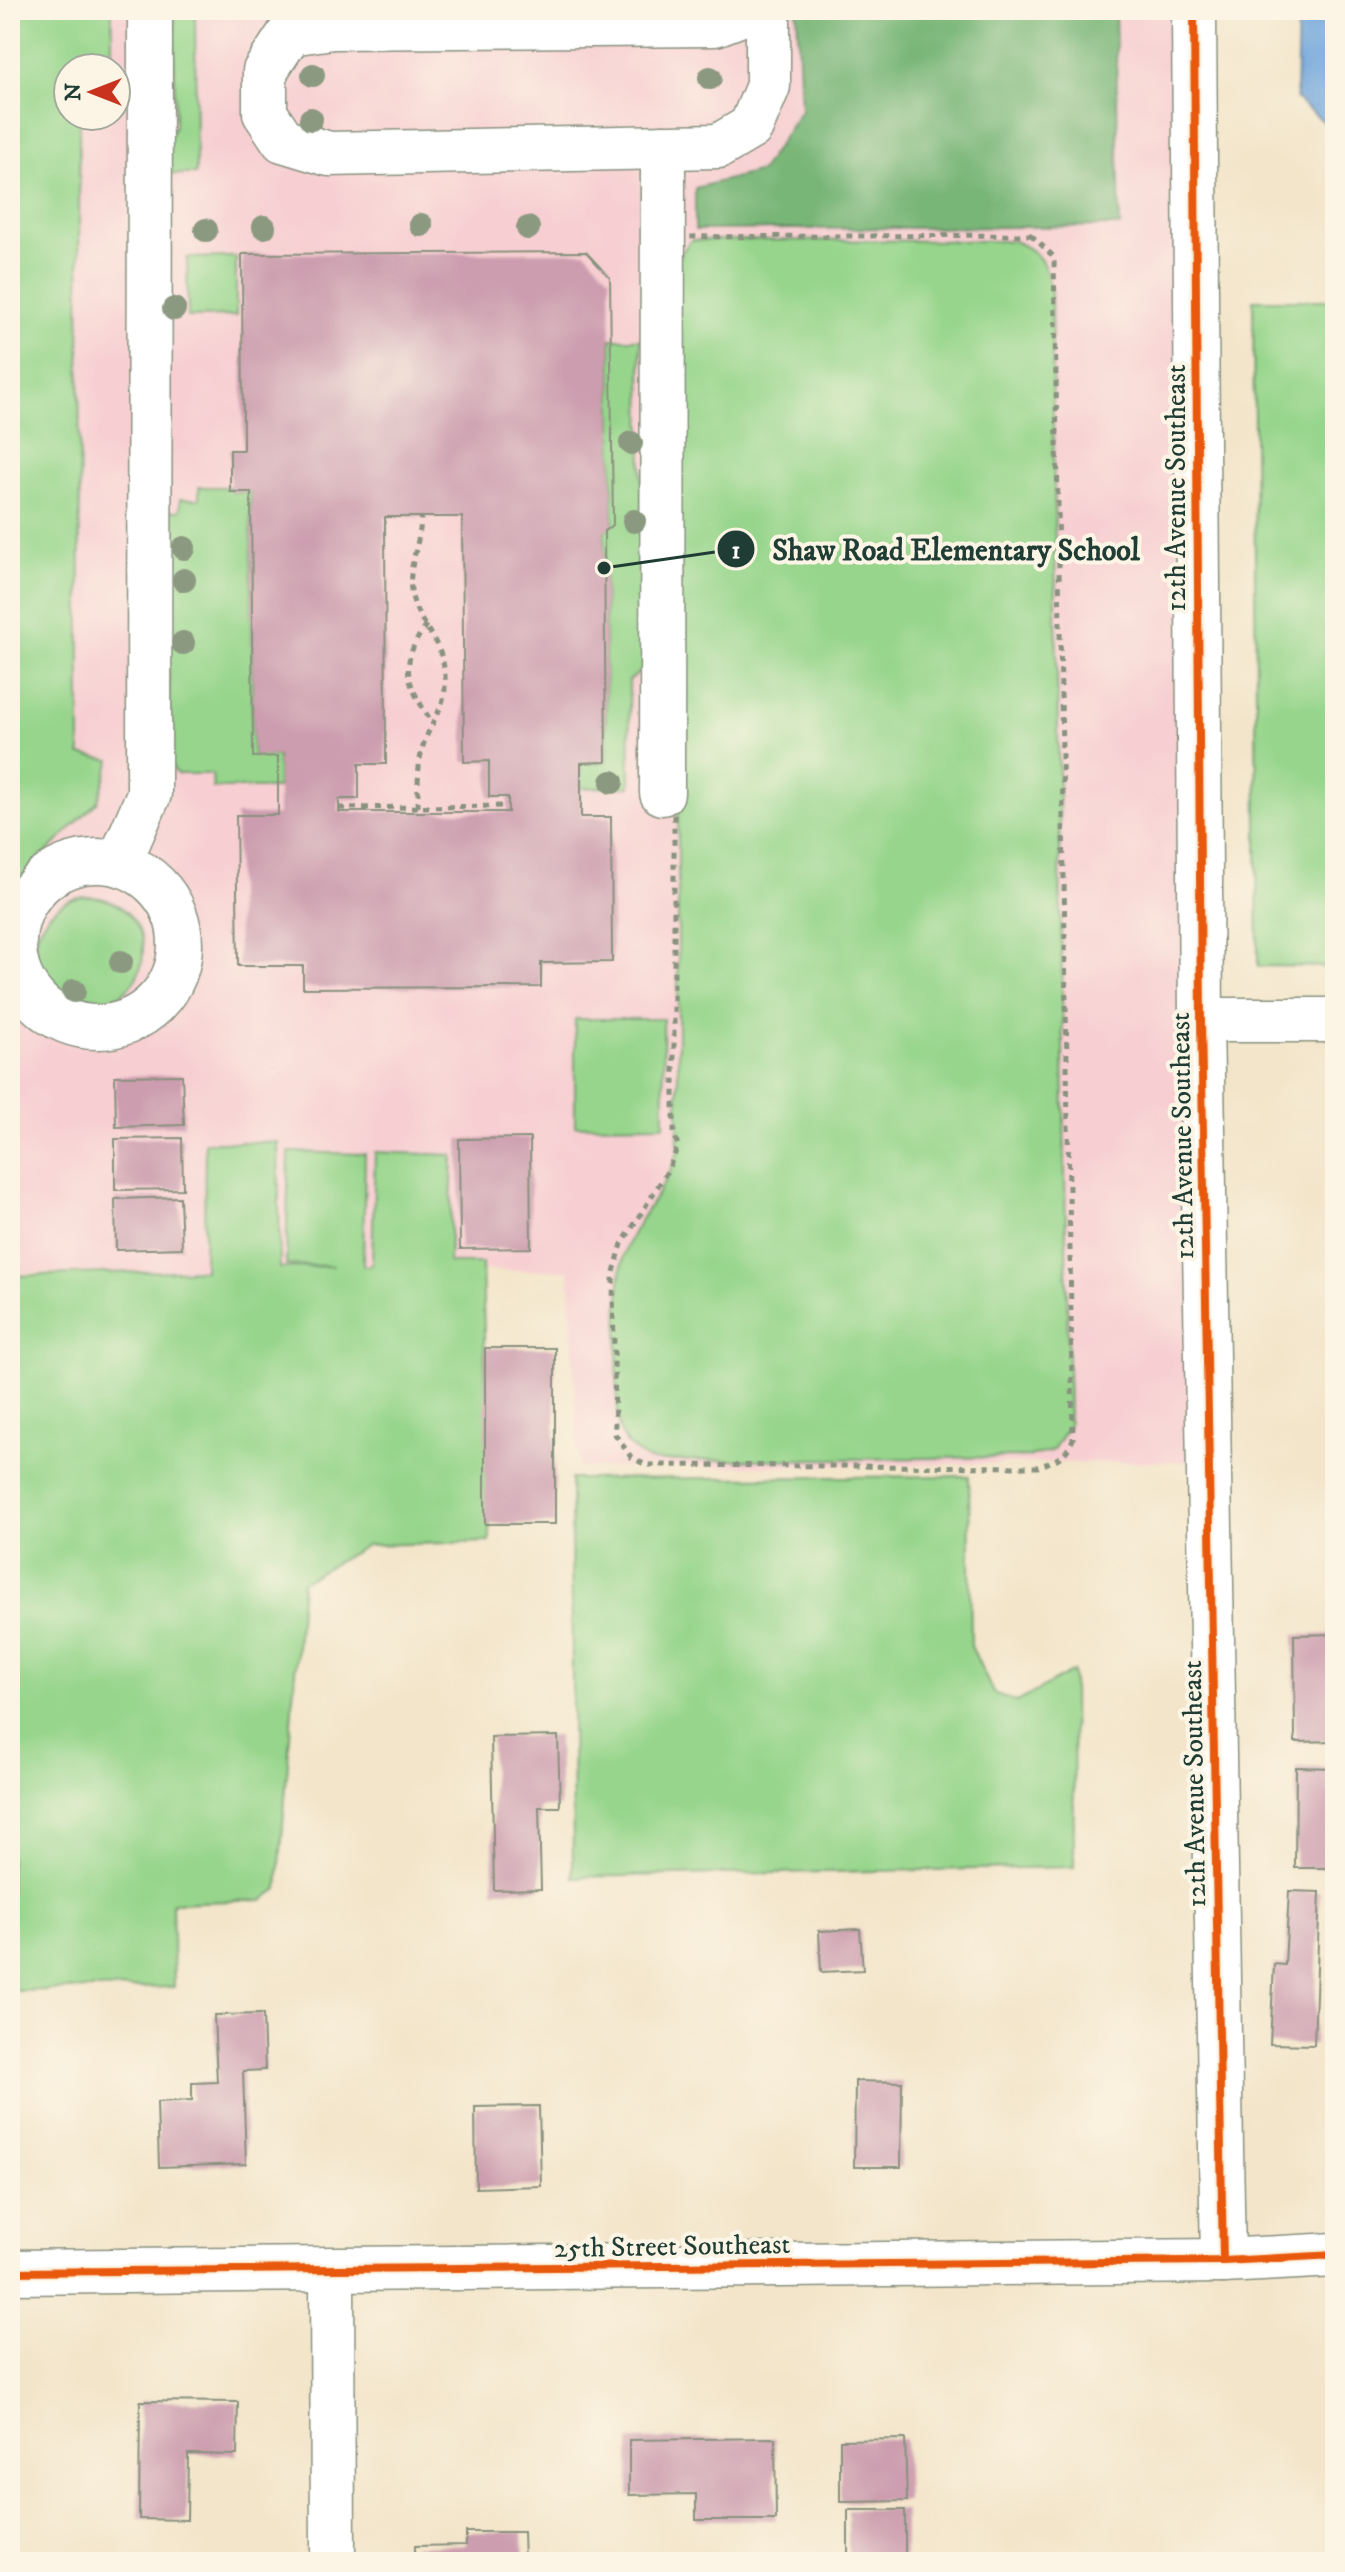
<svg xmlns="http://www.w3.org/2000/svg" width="1345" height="2572" viewBox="0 0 1345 2572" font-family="'IM FELL DW Pica',serif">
  <rect width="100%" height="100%" fill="#fcf5e5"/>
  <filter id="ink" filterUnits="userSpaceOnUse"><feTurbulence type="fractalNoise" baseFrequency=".0125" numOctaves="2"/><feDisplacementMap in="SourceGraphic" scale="16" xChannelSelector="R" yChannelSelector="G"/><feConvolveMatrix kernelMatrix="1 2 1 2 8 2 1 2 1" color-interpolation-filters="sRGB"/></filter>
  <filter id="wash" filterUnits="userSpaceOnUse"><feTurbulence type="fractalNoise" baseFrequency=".006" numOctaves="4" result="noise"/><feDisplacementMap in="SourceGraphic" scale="32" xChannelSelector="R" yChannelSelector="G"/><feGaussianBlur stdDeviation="1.8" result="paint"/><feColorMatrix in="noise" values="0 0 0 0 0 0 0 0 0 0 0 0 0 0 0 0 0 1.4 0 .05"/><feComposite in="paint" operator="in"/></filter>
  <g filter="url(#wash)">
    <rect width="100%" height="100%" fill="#f3e5ca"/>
    <path fill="#f7cfd2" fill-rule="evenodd" d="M10 10H1194L1209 1461 579 1468 569 1270 10 1273ZM68 68H116V116H68Z"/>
    <g fill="#96d58b" stroke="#5a8960" stroke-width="2">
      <path d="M10 10H112V68H68V116H79L80 755 111 760 98 801 10 889Z"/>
      <path d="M174 10H195L196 174H154V164L175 126Z"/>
      <path d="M691 240 1014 241C1041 252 1047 265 1051 293L1069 1425 1052 1451 1030 1457 652 1461C638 1455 627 1447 621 1433 614 1417 618 1274 624 1254 636 1217 667 1190 678 1151V257Z"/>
      <path d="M236 257V316L188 317 187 258Z"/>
      <path d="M1253 300H1335V967L1258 966Z"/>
      <path d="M611 339H641L643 669 629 681 630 787 581 788V763L606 762 604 531 613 524Z"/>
      <path d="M199 487H230L231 492H251L253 756H278V788H213L212 774H177L170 764 167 511H180V499H199Z"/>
      <circle cx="89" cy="951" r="54"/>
      <path d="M575 1019H663L664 1125 575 1126Z"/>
      <path d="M205 1142H278L280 1268 334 1266 286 1265 289 1152 365 1154 363 1266 372 1265 375 1152 453 1155 449 1263H482L490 1542 367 1545 302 1582 278 1889 263 1900 172 1903 174 1987 10 1991V1276L204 1270Z"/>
      <path d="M969 1476 971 1646 993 1693 1017 1702 1073 1671 1074 1867 573 1877 571 1479Z"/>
    </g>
    <path fill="#78b677" stroke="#4c7a56" stroke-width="2" d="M797 10H1115L1120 226 695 230V188L761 171 801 110Z"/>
    <path fill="#6ea4db" stroke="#467088" stroke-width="2" d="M1298 10H1335V131L1296 99Z"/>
    <g id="blocks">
      <g fill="#cc9daf" fill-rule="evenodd">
        <path d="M586 252 610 278 613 525 604 531 606 762 581 763V817H611L612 962 541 963V987L303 988V966H238L236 815H278V756L253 757 251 492H230V450H243L242 254ZM385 517H462L464 762 489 761V797H508V812H339V799H359V764H386Z"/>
        <path d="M182 1075 184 1125 116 1127 115 1076Z"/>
        <path d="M182 1138 183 1189 115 1190V1139Z"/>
        <path d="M530 1138 531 1248 460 1249 459 1139Z"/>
        <path d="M180 1197 182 1248 116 1250 115 1199Z"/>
        <rect x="485" y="1348" width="70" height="176"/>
        <rect x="1330" y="1434" width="5" height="71"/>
        <path d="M1335 1634V1741L1295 1742 1294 1635Z"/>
        <path d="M558 1736 560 1807H539L541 1889 494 1890 491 1737Z"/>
        <path d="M1296 1767 1335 1768V1868H1295Z"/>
        <path d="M1289 1891 1320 1892 1314 2045 1270 2044 1274 1964 1285 1965Z"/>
        <path d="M860 1929 863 1970 821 1972 819 1931Z"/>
        <path d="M263 2014 265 2070 243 2071 246 2164 159 2167 157 2102 192 2100V2083L217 2082 214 2015Z"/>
        <path d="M855 2081 902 2082 901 2167H854Z"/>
        <path d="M539 2106 541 2186 476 2188 475 2107Z"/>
        <path d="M140 2401 238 2402 237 2455 188 2454 187 2520 139 2519Z"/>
        <path d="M775 2438 776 2520H696V2494L629 2495V2440Z"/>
        <path d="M905 2439 907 2501 840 2502V2440Z"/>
        <rect x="848" y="2510" width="57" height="52"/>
        <path d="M466 2532H523L524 2562H415V2546L466 2545Z"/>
      </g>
    </g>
  </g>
  <g filter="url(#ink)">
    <use href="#blocks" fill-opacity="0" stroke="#89917f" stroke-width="2"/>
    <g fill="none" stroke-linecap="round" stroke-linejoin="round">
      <defs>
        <g id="minor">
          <path d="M752 10 715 24 333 27 290 33 265 71V113L283 140 329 154 719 146 751 127 768 86V10"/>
          <path d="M1194 10 1201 1020 1223 2261"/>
          <path d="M662 793 663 147"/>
          <circle cx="97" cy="944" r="83"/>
          <path d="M119 863 149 794 150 10"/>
          <path d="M1201 1020H1335"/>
          <path d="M332 2270 333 2562"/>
          <path d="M10 2272 1223 2261 1335 2255"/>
        </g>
      </defs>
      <use href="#minor" stroke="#89917f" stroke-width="47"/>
      <g stroke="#89917f" stroke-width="5" stroke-dasharray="6 6" stroke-linecap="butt">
        <path d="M1031 235 1054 257 1073 1439C1066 1457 1056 1460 1038 1467L646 1465 631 1457 615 1434 613 1275 622 1244 668 1170 678 1146 674 1132V237Z"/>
        <path d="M426 625C397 667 407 683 433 724"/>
        <path d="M418 807C418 784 417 762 425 740 432 722 444 707 445 688 448 638 416 629 411 590 408 566 421 541 421 517"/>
        <path d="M339 808 508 806"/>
      </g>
      <use href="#minor" stroke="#fff" stroke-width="44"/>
      <defs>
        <g id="cycleway">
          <path d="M1194 10 1201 1020 1223 2261"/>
          <path d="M10 2272 1223 2261 1335 2255"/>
        </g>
      </defs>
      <use href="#cycleway" stroke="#fcf5e5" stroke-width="13"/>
      <use href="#cycleway" stroke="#e8590c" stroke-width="8"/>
    </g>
    <g fill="#8c9981">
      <circle cx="313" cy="75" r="12"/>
      <circle cx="710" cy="78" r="12"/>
      <circle cx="311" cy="119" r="12"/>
      <circle cx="421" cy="225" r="12"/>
      <circle cx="264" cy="227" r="12"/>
      <circle cx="528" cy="228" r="12"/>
      <circle cx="206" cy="230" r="12"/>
      <circle cx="174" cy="309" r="12"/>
      <circle cx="631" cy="443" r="12"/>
      <circle cx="634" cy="521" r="12"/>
      <circle cx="184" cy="548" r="12"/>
      <circle cx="184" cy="580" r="12"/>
      <circle cx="183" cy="643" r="12"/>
      <circle cx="612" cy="782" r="12"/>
      <circle cx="121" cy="962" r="12"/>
      <circle cx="74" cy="991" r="12"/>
    </g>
  </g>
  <g text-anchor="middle" stroke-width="8" stroke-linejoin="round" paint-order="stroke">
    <g font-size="28" fill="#1f3d34" stroke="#fcf5e5">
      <text transform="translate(1175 488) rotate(-90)" y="10">12th Avenue Southeast</text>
      <text transform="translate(1181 1136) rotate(-91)" y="10">12th Avenue Southeast</text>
      <text transform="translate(1193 1784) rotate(-91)" y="10">12th Avenue Southeast</text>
      <text transform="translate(672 2245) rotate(-1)" y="10">25th Street Southeast</text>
    </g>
  </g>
  <path fill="none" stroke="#1f3d34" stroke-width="3" d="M604 568L736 549"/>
  <g fill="#1f3d34" stroke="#fcf5e5" stroke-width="3">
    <circle cx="604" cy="568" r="8"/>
    <circle cx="736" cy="549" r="20"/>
  </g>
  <g font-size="24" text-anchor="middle" font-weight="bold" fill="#fff">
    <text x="736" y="558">1</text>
  </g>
  <g font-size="30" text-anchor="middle" font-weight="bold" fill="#1f3d34" stroke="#fcf5e5" stroke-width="8" stroke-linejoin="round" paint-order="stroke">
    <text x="956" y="560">Shaw Road Elementary School</text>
  </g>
  <rect width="1345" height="2572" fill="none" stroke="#fcf5e5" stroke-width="40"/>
  <g transform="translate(92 92) rotate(270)"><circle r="38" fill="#fcf5e5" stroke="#a4ab9e" stroke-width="2"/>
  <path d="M0-6L14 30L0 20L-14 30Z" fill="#c8321e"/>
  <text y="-12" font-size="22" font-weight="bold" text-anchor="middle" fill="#1f3d34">N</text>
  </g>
</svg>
